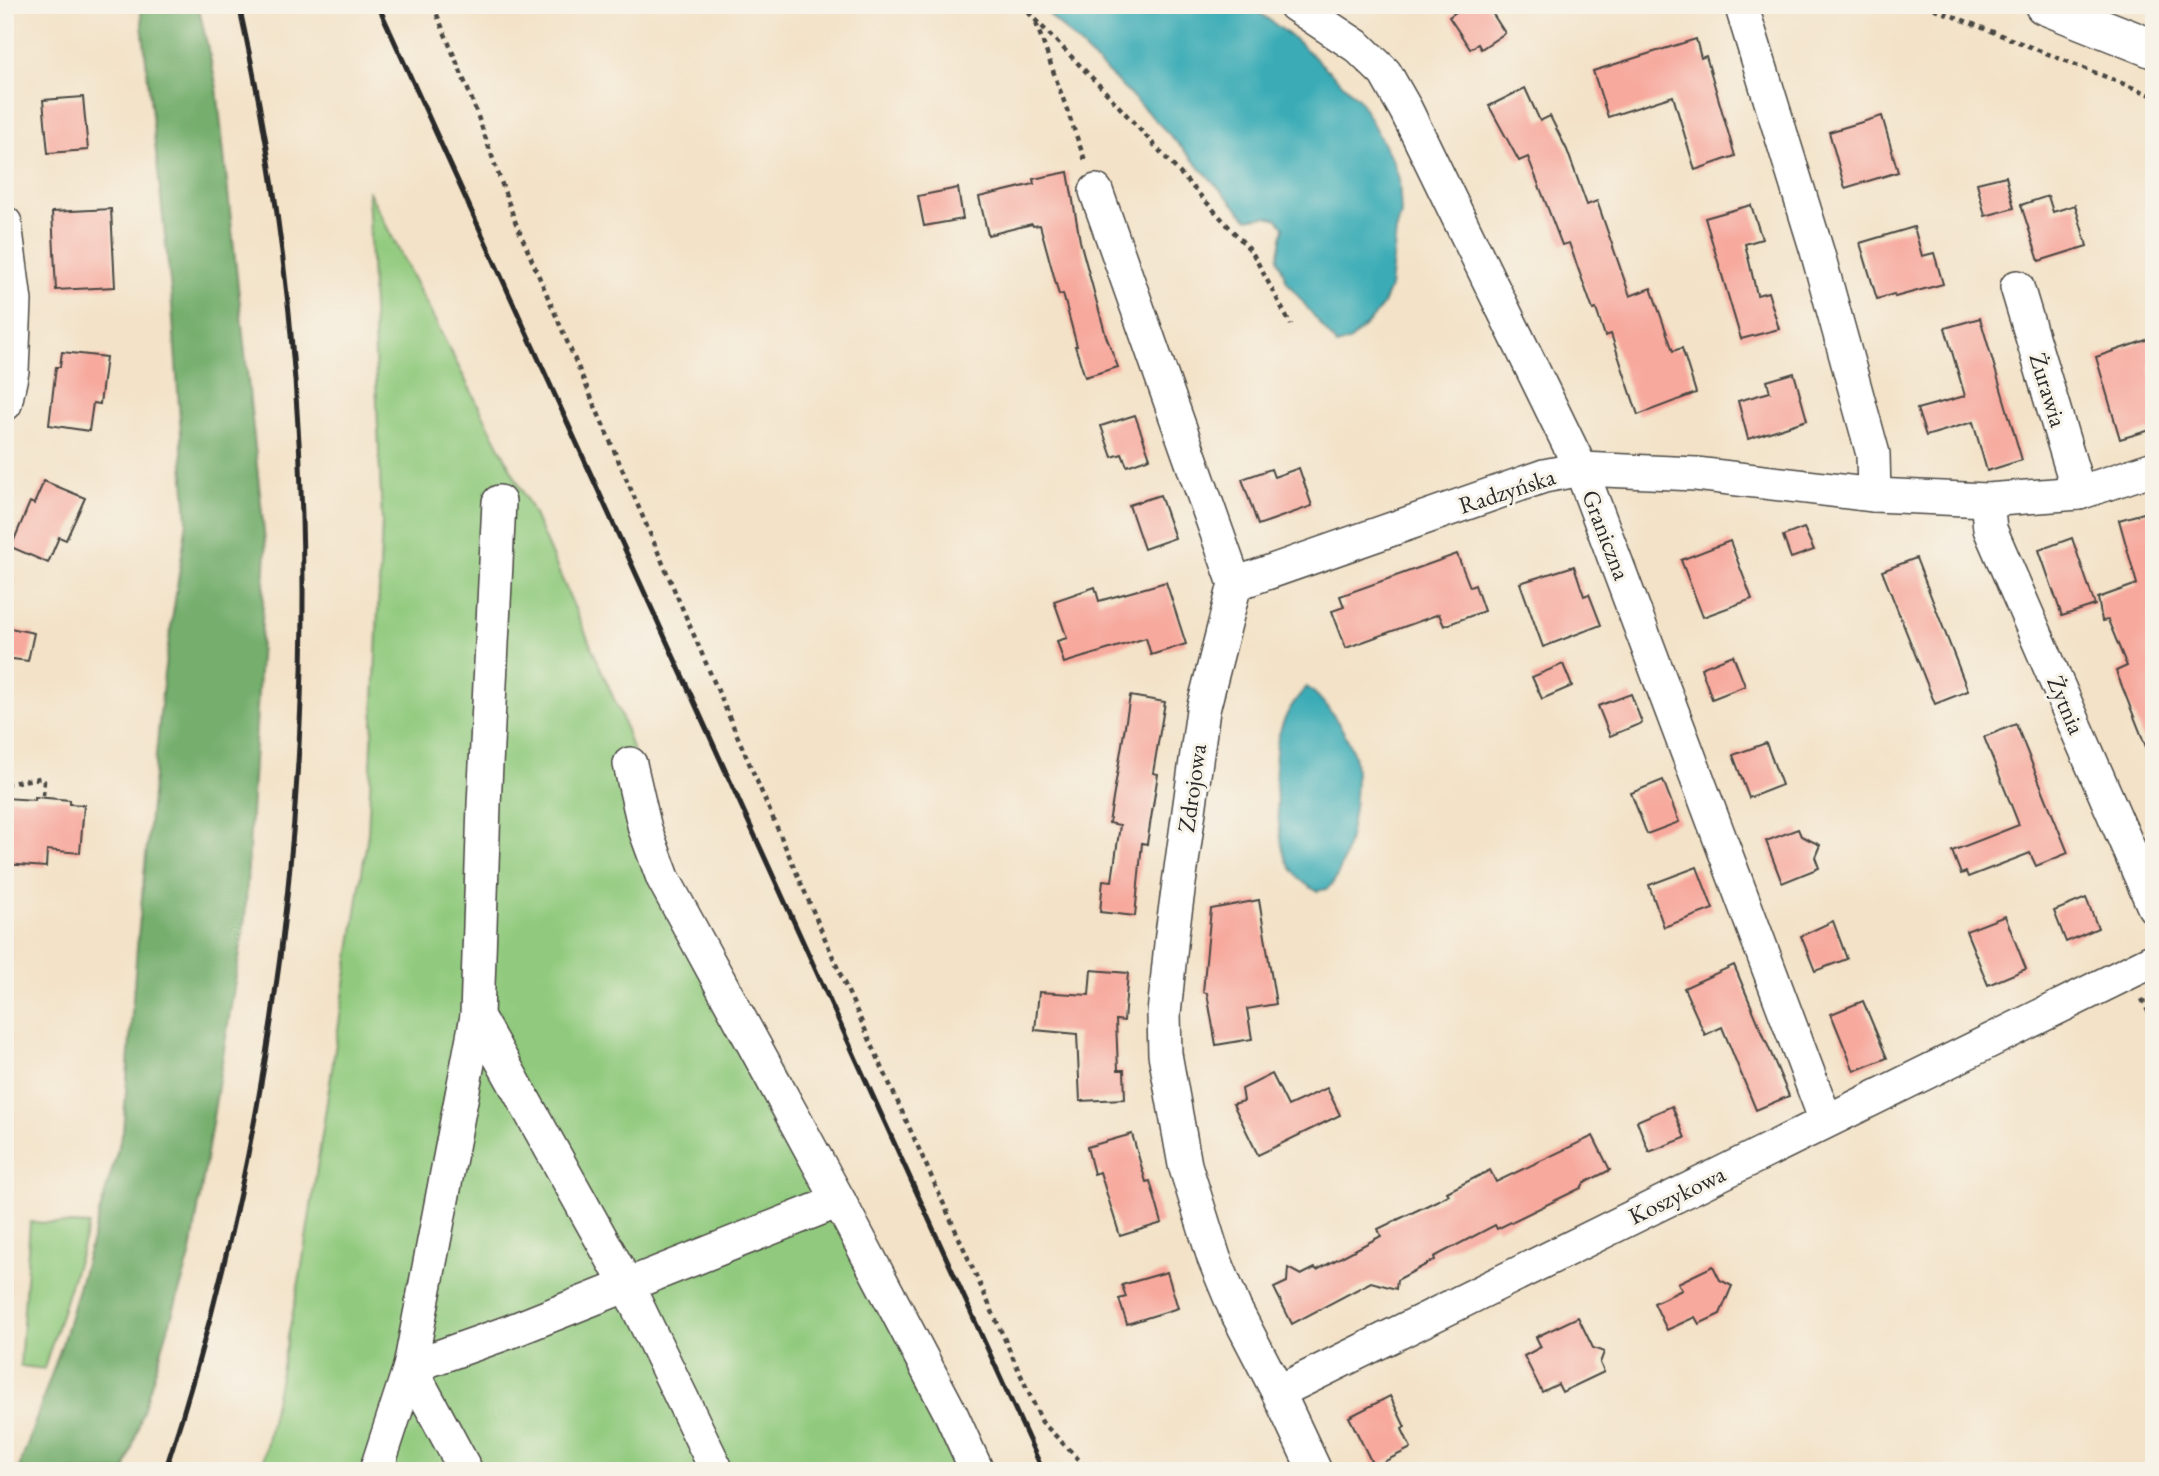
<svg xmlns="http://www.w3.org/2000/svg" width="2159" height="1476" viewBox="0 0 2159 1476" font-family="'EB Garamond',serif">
  <rect width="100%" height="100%" fill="#f7f3e8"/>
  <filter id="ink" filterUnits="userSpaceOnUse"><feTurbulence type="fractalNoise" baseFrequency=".0143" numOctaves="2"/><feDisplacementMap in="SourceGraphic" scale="14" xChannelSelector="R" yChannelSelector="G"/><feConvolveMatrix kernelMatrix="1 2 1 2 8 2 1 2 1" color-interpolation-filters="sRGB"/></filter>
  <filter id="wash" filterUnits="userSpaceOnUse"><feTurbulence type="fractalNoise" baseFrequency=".00686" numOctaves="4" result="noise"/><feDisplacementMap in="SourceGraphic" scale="28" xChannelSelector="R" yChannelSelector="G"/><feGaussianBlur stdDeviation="1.57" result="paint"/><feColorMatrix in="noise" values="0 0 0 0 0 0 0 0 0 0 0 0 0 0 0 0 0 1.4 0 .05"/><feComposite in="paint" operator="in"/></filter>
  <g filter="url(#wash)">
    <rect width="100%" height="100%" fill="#f3e2c7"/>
    <g fill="#91ca7e" stroke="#5e7a54" stroke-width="2">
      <path d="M368 190 532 510 621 715 638 767 651 827 986 1471H261L301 1272 368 833 382 522Z"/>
      <path d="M30 1222 89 1225 44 1369 20 1366Z"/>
    </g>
    <path fill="#74ae6d" stroke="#506c4c" stroke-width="2" d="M140 5H198L217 88 266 551 245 920 191 1253 125 1471H18L62 1344 123 1131 137 947 164 673 187 521 171 291Z"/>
    <g fill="#3bacb6" stroke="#336c70" stroke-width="2">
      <path d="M1040 5H1249L1296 40 1359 99 1393 161 1399 179 1401 214 1396 232 1390 287 1383 304 1373 318 1351 340 1337 345 1287 282 1278 259 1284 227 1278 219 1266 216 1248 219C1219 189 1192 158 1163 128 1123 86 1080 47 1040 5Z"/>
      <path d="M1307 687C1325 700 1345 730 1353 752 1362 776 1349 873 1328 888 1327 889 1319 891 1317 891 1304 885 1290 871 1285 856 1278 835 1273 765 1277 743 1281 722 1292 702 1307 687Z"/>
    </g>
    <g id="blocks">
      <g fill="#f7a99d">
        <path d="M1466 5H1487L1505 33 1481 49 1478 44 1470 49 1449 17Z"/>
        <path d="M1696 39 1701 58 1706 56 1735 156 1695 170 1673 96 1608 117 1593 71Z"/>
        <path d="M1525 88 1540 121 1550 116 1567 150 1587 205 1597 201 1630 296 1651 288 1673 351 1682 348 1696 393 1638 415 1611 334 1605 336 1596 309 1593 310 1569 243 1562 245 1528 157 1519 161 1489 106Z"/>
        <path d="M83 97 88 150 48 153 43 100Z"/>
        <path d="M1882 116 1898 172 1845 188 1829 132Z"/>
        <path d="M1068 172 1080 241 1106 336 1118 367 1085 377 1075 346H1077L1063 294 1059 295 1040 225 1033 226 1032 224 988 235 979 197 1034 184 1033 179Z"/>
        <path d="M2006 176 2014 208 1985 216 1977 183Z"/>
        <path d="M958 188 963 219 924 226 918 196Z"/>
        <path d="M2048 196 2053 212 2075 205 2087 246 2039 261 2021 205Z"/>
        <path d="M1751 205 1762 239 1745 244 1757 295 1768 292 1779 329 1741 339 1705 218Z"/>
        <path d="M111 209 115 287 56 290 52 212Z"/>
        <path d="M1914 227 1922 256 1934 253 1943 284 1895 297 1894 294 1877 299 1860 243Z"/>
        <path d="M1980 318 2022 460 1987 471 1973 422 1926 436 1917 409 1965 396 1945 328Z"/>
        <path d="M2149 339 2154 357V364L2149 366 2154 383V429L2120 439 2096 357Z"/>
        <path d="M62 352 106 357 100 404 93 403 89 431 49 425 56 367H60Z"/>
        <path d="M1794 373 1807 420 1748 439 1738 401 1770 392 1767 381Z"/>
        <path d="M1135 415 1150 458 1127 466 1122 454 1112 457 1101 426Z"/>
        <path d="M1299 468 1312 506 1258 525 1242 479 1271 469 1274 477Z"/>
        <path d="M44 481 85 498 66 540 59 537 48 563 11 547 30 502 34 504Z"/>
        <path d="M1160 495 1175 538 1144 549 1129 505Z"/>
        <path d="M2154 510V762H2152L2116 671 2127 666 2108 620 2102 621 2098 598 2137 584 2119 520Z"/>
        <path d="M1804 528 1814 550 1791 558 1783 536Z"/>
        <path d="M2072 538 2095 605 2062 616 2039 550Z"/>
        <path d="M1730 541 1752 599 1703 617 1681 560Z"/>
        <path d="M1457 554 1470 587 1475 585 1484 611 1444 626 1439 614 1346 648 1332 611 1344 607 1340 596Z"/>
        <path d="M1916 558 1968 691 1935 704 1882 571Z"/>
        <path d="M1574 566 1584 596 1589 594 1601 625 1543 647 1520 583Z"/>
        <path d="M1166 582 1186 644 1151 655 1146 638 1064 663 1057 641 1067 638 1054 601 1095 587 1099 601Z"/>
        <path d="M5 627 34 633 28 661 5 658Z"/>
        <path d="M1733 655 1745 686 1712 699 1701 668Z"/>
        <path d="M1563 664 1572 686 1542 699 1532 677Z"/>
        <path d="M1631 694 1642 723 1610 736 1598 706Z"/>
        <path d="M1130 696 1165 702 1153 773 1158 774 1147 844 1142 843 1135 916 1100 912 1103 880 1112 881 1120 825 1109 823Z"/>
        <path d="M2016 724 2068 853 2036 866 2030 853 1968 877 1966 872 1961 874 1952 851 2019 825 1984 737Z"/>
        <path d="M1766 743 1782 785 1749 798 1733 755Z"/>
        <path d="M1663 780 1679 822 1647 834 1631 793Z"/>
        <path d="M35 797 70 800V804L84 805 80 853 47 850 46 867 5 864V798L35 800Z"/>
        <path d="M1798 829 1801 836 1820 845 1815 857 1819 868 1782 883 1766 841Z"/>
        <path d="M1697 867 1713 909 1664 927 1649 885Z"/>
        <path d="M2086 898 2098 928 2066 942 2054 911Z"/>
        <path d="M1259 900 1276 1004 1247 1009 1252 1039 1216 1045 1207 993 1203 992 1211 909Z"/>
        <path d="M2005 916 2026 969 1988 985 1966 931Z"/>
        <path d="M1833 921 1847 959 1815 971 1801 936Z"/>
        <path d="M1734 965 1789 1096 1756 1110 1722 1027 1705 1035 1684 988Z"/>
        <path d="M1091 970 1128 973 1124 1021 1116 1020 1118 1070H1124L1125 1099 1080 1101 1077 1034 1035 1030 1039 992 1089 995Z"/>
        <path d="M1863 1001 1887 1058 1854 1071 1831 1014Z"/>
        <path d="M1272 1074 1288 1106 1327 1088 1340 1115 1258 1155 1233 1104 1244 1101 1242 1089Z"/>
        <path d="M1672 1106 1685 1138 1649 1152 1637 1121Z"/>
        <path d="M1132 1134 1146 1182 1150 1181 1162 1223 1120 1236 1100 1172 1094 1174 1087 1147Z"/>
        <path d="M1593 1136 1610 1170 1584 1183 1581 1188 1497 1229 1495 1225 1434 1257 1435 1260 1397 1280 1396 1289 1371 1282 1292 1324 1274 1288 1287 1282 1288 1268 1301 1275 1315 1268 1317 1270 1381 1236 1378 1229 1449 1195 1447 1192 1490 1170 1496 1182Z"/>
        <path d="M1713 1266 1720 1280 1732 1286 1720 1314 1699 1324 1695 1317 1667 1330 1654 1303 1682 1290 1678 1283Z"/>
        <path d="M1167 1272 1178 1308 1127 1324 1119 1299 1126 1297 1122 1285Z"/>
        <path d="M1578 1317 1593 1348 1604 1352 1600 1363 1604 1372 1562 1392 1558 1384 1542 1392 1524 1356 1541 1347 1536 1337Z"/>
        <path d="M1390 1396 1405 1427 1402 1429 1411 1448 1374 1467 1349 1417Z"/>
      </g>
    </g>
  </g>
  <g filter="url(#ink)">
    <use href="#blocks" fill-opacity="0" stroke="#494642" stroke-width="2"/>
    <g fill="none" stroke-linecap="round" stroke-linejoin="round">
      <defs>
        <g id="minor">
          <path d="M1295 5 1358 47 1385 73 1406 110 1581 469 1826 1121"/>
          <path d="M1743 11 1817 251 1873 454 1874 495"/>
          <path d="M1096 191 1235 584 1203 710 1172 934 1164 1014 1165 1054 1185 1165 1214 1258 1235 1309 1278 1392"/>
          <path d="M5 223 15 301 12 371 5 404"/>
          <path d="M2017 287 2079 493"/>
          <path d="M1987 500 1990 529 2154 907"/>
          <path d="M499 502 484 805 477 1016 627 1285 717 1471"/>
          <path d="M1235 584 1544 476 1581 469 1696 474 1874 495 1987 500 2079 493 2154 468"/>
          <path d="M630 764 645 829 663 878 839 1201 951 1414 977 1471"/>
          <path d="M477 1016 410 1367 509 1332 839 1201"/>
          <path d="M376 1471 410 1367 466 1471"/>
          <path d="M1315 1471 1278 1392 2154 960"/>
        </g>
        <path id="major" d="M2044 5 2154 49"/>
      </defs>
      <use href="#minor" stroke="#494642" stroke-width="36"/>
      <use href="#major" stroke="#494642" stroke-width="41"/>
      <g stroke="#494642" stroke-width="4.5" stroke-dasharray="5 5" stroke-linecap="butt">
        <path d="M433 5 471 97 515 221 845 985 1042 1422 1090 1471"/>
        <path d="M1021 5 1102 88 1252 252 1291 325"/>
        <path d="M1925 5 2154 96"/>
        <path d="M1036 23 1086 163"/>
        <path d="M5 784 40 778 44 781 43 796"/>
        <path d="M2142 999 2154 1023"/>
      </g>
      <use href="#minor" stroke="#fff" stroke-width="33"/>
      <use href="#major" stroke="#fff" stroke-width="38"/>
      <g stroke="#2b2b2b" stroke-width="5">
        <path d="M378 5 1043 1471"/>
        <path d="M165 1471C317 1009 346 480 239 5"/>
      </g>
    </g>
  </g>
  <g text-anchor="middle" stroke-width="6" stroke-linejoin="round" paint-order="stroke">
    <g font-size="24" fill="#2b2b2b" stroke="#f7f3e8">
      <text transform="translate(2048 390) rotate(73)" y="8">Żurawia</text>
      <text transform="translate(1507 491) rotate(-18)" y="8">Radzyńska</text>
      <text transform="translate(1606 535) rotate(69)" y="8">Graniczna</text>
      <text transform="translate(2066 705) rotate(67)" y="8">Żytnia</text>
      <text transform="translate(1192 788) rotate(-82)" y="8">Zdrojowa</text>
      <text transform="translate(1677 1195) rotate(-26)" y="8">Koszykowa</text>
    </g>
  </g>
  <rect width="2159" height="1476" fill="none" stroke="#f7f3e8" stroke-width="28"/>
</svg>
